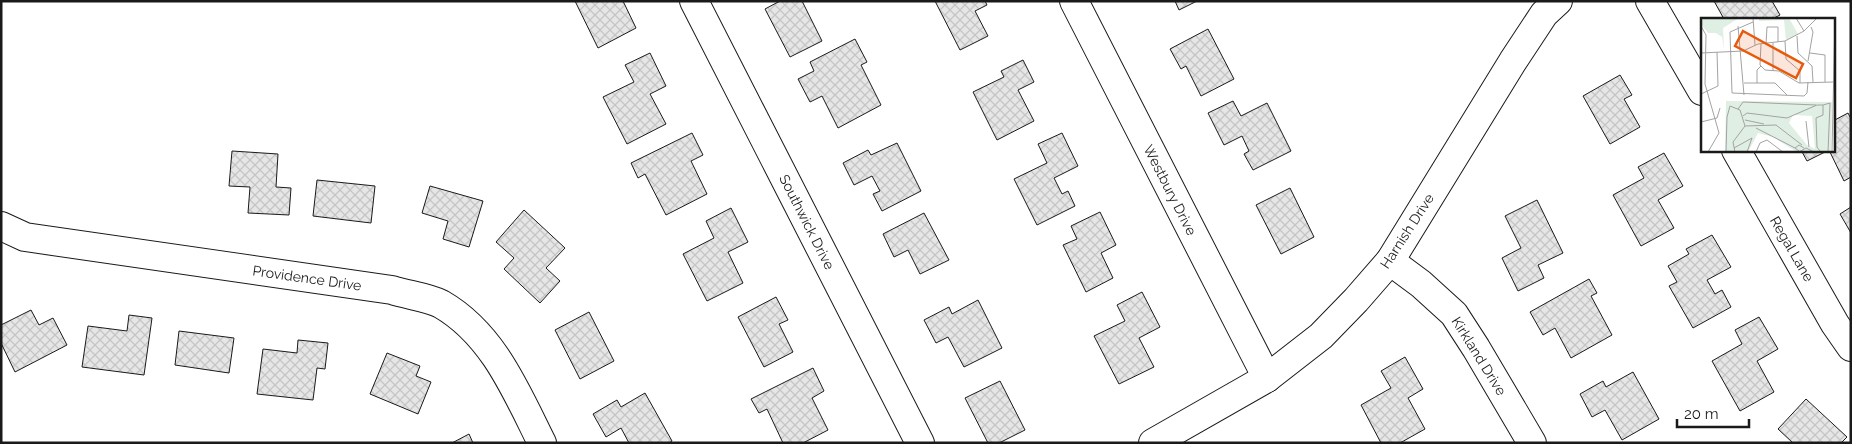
<svg xmlns="http://www.w3.org/2000/svg" width="1852" height="444" viewBox="0 0 1852 444" font-family="Raleway,sans-serif">
  <defs>
    <pattern id="building-cross-hatch" width="8" height="8" patternUnits="userSpaceOnUse" patternTransform="scale(1.25)"><rect width="8" height="8" fill="#e6e6e6"/><path d="M0 0l8 8M0 8l8-8" fill="none" stroke="#c5c5c5"/></pattern>
  </defs>
  <rect width="100%" height="100%" fill="#fff"/>
  <g fill="url(#building-cross-hatch)" stroke="#1a1a1a">
    <path d="M575 1H623L636 28 598 48Z"/>
    <path d="M780 1H802L822 41 790 57 765 9Z"/>
    <path d="M935 1H985L987 5 975 11 988 36 960 50Z"/>
    <path d="M1175 1H1197L1179 10Z"/>
    <path d="M1714 1H1772L1780 15 1772 19H1724Z"/>
    <path d="M1208 29 1234 79 1201 96 1186 66 1181 69 1170 49Z"/>
    <path d="M855 39 867 62 861 65 881 105 838 128 822 96 810 102 798 79 814 71 810 62Z"/>
    <path d="M650 53 666 86 650 94 666 124 627 144 603 97 634 82 625 65Z"/>
    <path d="M1023 60 1034 82 1018 90 1034 121 997 140 973 92 1004 77 1001 71Z"/>
    <path d="M1620 75 1632 95 1624 99 1640 127 1610 144 1583 96Z"/>
    <path d="M1233 101 1241 116 1267 103 1291 151 1253 170 1244 154 1249 151 1242 136 1224 145 1208 113Z"/>
    <path d="M1848 113 1851 119V177L1844 181 1829 150 1807 161 1801 150H1833V121Z"/>
    <path d="M692 133 703 155 691 161 707 194 666 215 645 174 638 178 631 163Z"/>
    <path d="M1062 133 1078 166 1054 178 1062 194 1068 191 1075 206 1037 225 1014 179 1047 163 1038 144Z"/>
    <path d="M897 143 921 191 882 211 873 194 880 191 872 176 854 185 843 163 868 150 871 155Z"/>
    <path d="M232 151 278 154 276 187 291 188 289 215 248 213 250 187 229 186Z"/>
    <path d="M1664 153 1683 186 1658 200 1674 228 1641 246 1613 195 1644 178 1638 167Z"/>
    <path d="M317 180 375 186 371 223 313 216Z"/>
    <path d="M430 186 483 201 469 247 443 239 448 221 422 213Z"/>
    <path d="M1290 188 1314 237 1281 254 1256 205Z"/>
    <path d="M1537 200 1563 253 1538 265 1544 278 1518 291 1502 258 1521 248 1505 216Z"/>
    <path d="M1851 207V233L1840 214Z"/>
    <path d="M731 208 748 242 728 252 743 283 707 301 683 254 714 238 706 221Z"/>
    <path d="M524 210 565 248 546 268 560 281 540 303 504 269 514 258 496 242Z"/>
    <path d="M1100 212 1116 245 1101 253 1113 278 1086 292 1063 245 1077 239 1071 226Z"/>
    <path d="M924 213 949 260 920 274 908 250 894 257 883 234Z"/>
    <path d="M1712 235 1731 267 1707 280 1715 294 1722 290 1731 307 1693 328 1669 286 1677 282 1668 266 1689 254 1686 249Z"/>
    <path d="M1589 279 1597 293 1591 296 1612 335 1571 358 1555 328 1543 335 1530 312Z"/>
    <path d="M1142 292 1160 327 1139 338 1154 367 1119 384 1094 336 1125 321 1117 305Z"/>
    <path d="M776 297 788 320 779 324 793 352 764 367 738 317Z"/>
    <path d="M978 300 1002 348 964 367 948 337 936 343 924 320 949 307 952 314Z"/>
    <path d="M31 310 39 325 53 318 67 345 15 372 1 343V325Z"/>
    <path d="M589 312 614 361 580 379 555 330Z"/>
    <path d="M129 315 152 318 144 375 82 367 88 326 127 331Z"/>
    <path d="M1759 317 1778 349 1757 361 1774 392 1740 411 1712 361 1742 344 1735 330Z"/>
    <path d="M179 331 234 338 229 373 175 365Z"/>
    <path d="M298 340 328 343 325 369 317 368 313 400 257 394 263 349 297 353Z"/>
    <path d="M387 353 420 366 416 376 431 382 418 414 370 394Z"/>
    <path d="M1405 357 1423 389 1408 398 1425 429 1400 443H1381L1361 405 1391 388 1381 371Z"/>
    <path d="M813 368 824 391 812 398 828 430 803 443H783L767 409 759 413 751 399Z"/>
    <path d="M1633 372 1659 419 1622 440 1605 410 1592 417 1580 394 1603 381 1606 387Z"/>
    <path d="M1000 381 1025 430 999 443H988L965 398Z"/>
    <path d="M645 393 672 441 669 443H629L621 428 606 437 593 414 617 400 621 407Z"/>
    <path d="M1806 399 1847 437 1841 443H1793L1778 429Z"/>
    <path d="M469 434 473 443H452Z"/>
  </g>
  <g fill="none" stroke-linecap="round" stroke-linejoin="round">
    <defs>
      <g id="minor">
        <path d="M694 1 920 443"/>
        <path d="M1074 1 1267 378"/>
        <path d="M1650 1 1702 91"/>
        <path d="M1736 150 1835 324 1851 347"/>
        <path d="M1 226 25 237 392 290C407 295 427 297 441 304 493 334 516 391 542 443"/>
        <path d="M1390 261 1421 284 1454 314 1476 348 1532 443"/>
        <path d="M1153 443 1267 378 1321 336 1356 300 1390 261 1513 61 1544 14 1558 1"/>
      </g>
    </defs>
    <use href="#minor" stroke="#1a1a1a" stroke-width="30"/>
    <use href="#minor" stroke="#fff" stroke-width="28"/>
  </g>
  <g text-anchor="middle" stroke-width="4" stroke-linejoin="round" paint-order="stroke">
    <g font-size="14" fill="#1a1a1a" stroke="#fff">
      <text transform="translate(1170 190) rotate(63)" y="5">Westbury Drive</text>
      <text transform="translate(807 222) rotate(63)" y="5">Southwick Drive</text>
      <text transform="translate(1407 231) rotate(-57)" y="5">Harnish Drive</text>
      <text transform="translate(1792 249) rotate(60)" y="5">Regal Lane</text>
      <text transform="translate(307 278) rotate(8)" y="5">Providence Drive</text>
      <text transform="translate(1479 356) rotate(58)" y="5">Kirkland Drive</text>
    </g>
  </g>
  <g transform="translate(1701 18)">
    <rect width="134" height="134" fill="#fff"/>
    <path d="M25 83 131 84 130 134H96L72 119 57 115 47 134H24ZM92 97 111 98 114 131 106 127 88 105Z" fill="#e0efe3" fill-rule="evenodd"/>
    <path d="M7 0H38L22 10 23 31 21 19 15 15H7L0 6V2Z" fill="#e0efe3"/>
    <path d="M58 0H88L97 16 85 22 83 2 58 3Z" fill="#e0efe3"/>
    <path fill="none" stroke="#a3a3a3" stroke-width="1" d="M52 0 54 27M95 0 103 13M52 4 29 14 31 75 103 78 106 75 107 64M0 8 5 17 4 66 18 115 7 134M37 8 43 77M96 18 97 35 111 48 112 64M84 23 85 41 99 53V65M60 26 59 47 64 52 78 53 98 65 132 64M65 26 66 9H77V24M0 35 42 33 57 26 84 23 103 13 116 0M109 35 124 37V64M107 43 112 14 110 9M72 53V25M43 65H74L86 77M56 65V52L60 48M0 76 17 68 16 34M37 91 42 84 115 87M42 98 46 95 86 100 116 87H122M44 102 63 106M105 103 108 129M0 104 16 100 19 90M55 110 94 130M33 130 51 120 46 134M98 133 94 130 98 127 103 130M119 133 116 129 115 100 122 97V87L129 85 127 134M25 134 26 99 29 88 39 92 44 108M34 134 32 124 44 108 75 107 101 127M55 134 59 125 66 122 82 134M98 134 105 130 113 134M131 134 134 0"/>
    <path fill="#e8590c" fill-opacity="0.15" stroke="#e8590c" stroke-width="2.5" d="M42 13 102 46 95 60 34 28Z"/>
    <rect width="134" height="134" fill="none" stroke="#1a1a1a" stroke-width="2.5"/>
  </g>
  <rect width="1852" height="444" fill="none" stroke="#1a1a1a" stroke-width="5"/>
  <path d="M1677 419v8h72v-8" fill="none" stroke="#1a1a1a" stroke-width="2.5"/>
  <text x="1684" y="419" font-size="15" fill="#1a1a1a" stroke="#ffffff" stroke-width="4" paint-order="stroke">20 m</text>
</svg>
